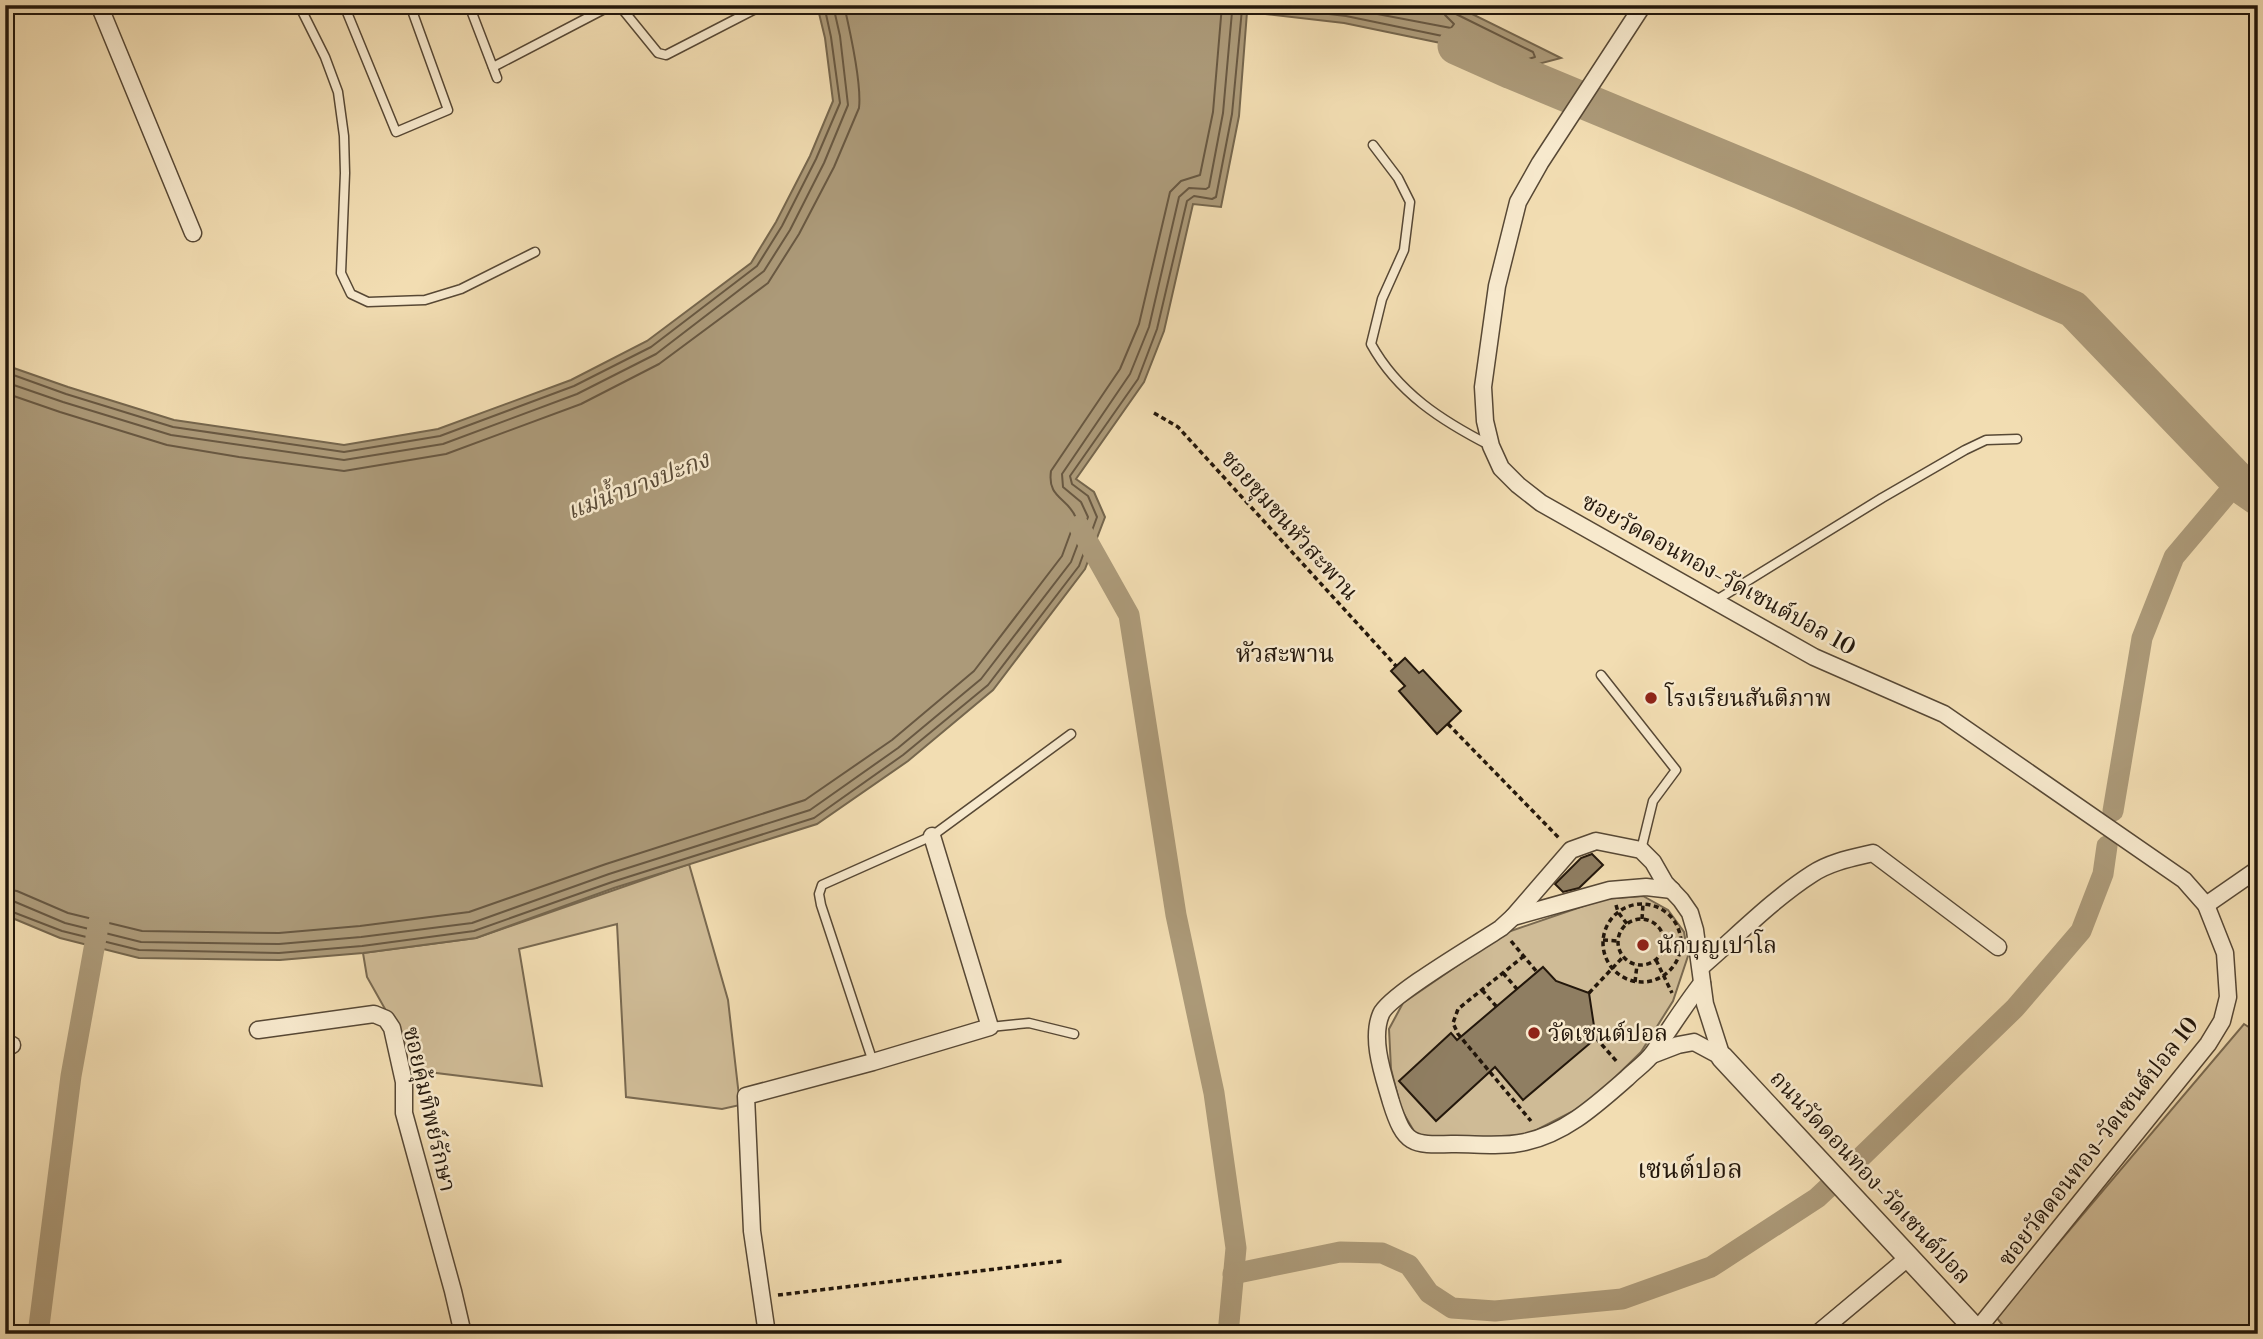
<svg xmlns="http://www.w3.org/2000/svg" width="2263" height="1339" viewBox="0 0 2263 1339" font-family="'Libre Bodoni','Noto Serif Thai',serif">
  <rect width="100%" height="100%" fill="#f2ddb2"/>
  <filter id="stains"><feTurbulence type="fractalNoise" baseFrequency=".00286" numOctaves="4"/><feColorMatrix values="0 0 0 0 .2 0 0 0 0 .09 0 0 0 0 .02 0 0 0 .5 -.17"/></filter>
  <radialGradient id="worn" r=".72"><stop offset=".6" stop-color="#630" stop-opacity="0"/><stop offset="1" stop-color="#630" stop-opacity=".3"/></radialGradient>
  <g fill="#cfbb96" stroke="#796950" stroke-width="2">
    <path d="M689 864 728 1000 740 1105 722 1109 626 1097 617 924 519 949 542 1086 420 1071 367 977 363 953 476 938Z"/>
    <path d="M1643 896 1668 910 1684 932 1688 956 1673 1001 1641 1052 1589 1103 1525 1136 1432 1139 1415 1133 1401 1109 1391 1069 1389 1029 1403 1003 1505 933 1604 899Z"/>
    <path d="M2244 1024 2258 1033V1334H2010L1996 1317Z"/>
  </g>
  <path fill="#ac9a79" stroke="#75664d" stroke-width="2" d="M817 5H1454L1561 58 1512 71 1455 46 1344 23 1247 12 1239 116 1221 207 1193 204 1164 331 1144 382 1076 479 1094 492 1105 517 1085 569 993 690 908 761 817 824 614 888 476 938 363 953 280 960 139 958 60 938 5 915V365L68 387 174 420 344 445 438 429 571 380 647 341 751 263 776 222 810 156 833 101 825 38Z"/>
  <g fill="none" stroke-linecap="round" stroke-linejoin="round">
    <g stroke="#685842" stroke-width="2">
      <path d="M1330 5 1451 28 1454 24 1445 15 1444 5"/>
      <path d="M5 372 66 394 173 427 344 452 440 436 574 386 651 347 757 266 782 226 816 159 840 103 831 37 824 5"/>
      <path d="M5 382 63 402 171 435 344 460 443 444 577 394 656 354 764 271 790 230 824 163 848 105 840 36 833 5"/>
      <path d="M5 393 60 412 167 445 239 457 344 471 446 454 581 404 659 364 768 283 799 234 834 167 859 108C862 83 850 31 844 5"/>
      <path d="M5 889 17 891 68 913 142 931 279 933 360 926 469 912 606 864 805 800 892 740 974 671 1062 556 1076 518C1068 497 1047 499 1051 471L1120 369 1139 324 1170 192 1181 181 1200 175 1213 112 1222 5"/>
      <path d="M5 900 13 901 65 923 141 942 279 944 361 937 472 923 609 874 810 810 898 748 981 679 1071 562 1088 517 1081 502 1063 487 1062 474 1130 374 1149 327 1179 197 1189 188 1206 189 1209 187 1223 113 1232 12 1234 5"/>
      <path d="M5 909 62 931 139 950 279 953 362 946 474 931 612 882 814 818 903 755 988 685 1079 566 1097 517 1088 496 1072 484 1070 476 1138 379 1157 329 1187 201 1194 196 1212 199 1216 197 1232 114 1242 9 1250 5 1346 16 1457 39 1512 64 1535 57 1533 52 1456 14 1453 5"/>
    </g>
    <g stroke="#ac9a79" stroke-width="21">
      <path d="M1079 526 1129 615 1176 915 1214 1093 1236 1248 1228 1334"/>
      <path d="M2113 811 2142 638 2174 557 2239 480"/>
      <path d="M1857 1161 2015 1008 2081 931 2103 874 2107 846"/>
      <path d="M1233 1274 1340 1252 1382 1253 1409 1265 1429 1293 1452 1308 1495 1311 1622 1299 1711 1267 1817 1198 1832 1184"/>
      <path d="M38 1334 71 1076 99 921"/>
    </g>
    <path stroke="#ac9a79" stroke-width="37" d="M1456 46 1512 71 1801 191 2073 309 2245 488 2258 497"/>
  </g>
  <g fill="#8f7e62" stroke="#23170b" stroke-width="2">
    <path d="M1405 658 1419 673 1423 670 1461 711 1437 734 1399 691 1405 686 1391 671Z"/>
    <path d="M1592 854 1603 865 1579 888 1563 892 1555 884 1581 858Z"/>
    <path d="M1543 967 1556 981 1589 993 1594 1026 1601 1034 1523 1100 1495 1067 1436 1121 1399 1081 1451 1033 1457 1040Z"/>
  </g>
  <g fill="none" stroke-linecap="round" stroke-linejoin="round">
    <defs>
      <g id="service">
        <path d="M299 5 325 57 338 92 344 136 345 173 341 273 351 294 368 302 425 300 461 289 535 252"/>
        <path d="M344 5 396 132 448 110 410 5"/>
        <path d="M469 5 497 78"/>
        <path d="M619 5 658 53 666 55 763 5"/>
        <path d="M493 67 612 5"/>
        <path d="M1373 145 1398 178 1410 202 1404 250 1382 299 1371 344C1398 393 1442 421 1491 446"/>
        <path d="M1715 601 1882 498 1965 450 1986 440 2017 439"/>
        <path d="M1601 675 1676 770 1653 801 1641 850"/>
        <path d="M990 1027 1029 1023 1074 1034"/>
        <path d="M873 1062 821 905 819 894 822 885 932 836 1071 734"/>
      </g>
      <g id="minor">
        <path d="M99 5 193 233"/>
        <path d="M1643 5 1540 163 1518 202 1497 286 1483 387 1485 421 1491 446 1501 468 1518 485 1541 503 1814 657 1944 714 2184 880 2206 905 2225 953 2228 997 2222 1021 2208 1044 1977 1330"/>
        <path d="M1672 890 1646 887 1610 890 1513 917 1501 928C1479 943 1389 995 1381 1014 1370 1040 1384 1077 1391 1102 1405 1147 1413 1145 1456 1144 1478 1144 1504 1147 1525 1142 1566 1133 1596 1105 1627 1078 1635 1070 1647 1062 1653 1053 1670 1029 1684 1006 1702 983"/>
        <path d="M2206 905 2258 869"/>
        <path d="M1513 917 1571 850 1596 841 1641 850 1653 862 1665 883 1681 900 1690 913 1695 930 1705 1004 1722 1057"/>
        <path d="M1701 967C1736 937 1773 899 1812 874 1830 862 1852 858 1873 853L1998 947"/>
        <path d="M258 1030 374 1014 386 1019 392 1028 404 1082V1113L453 1291 463 1334"/>
        <path d="M5 1045H12"/>
        <path d="M1652 1055 1678 1045 1694 1042 1722 1057"/>
        <path d="M767 1334 752 1231 746 1096 873 1062 990 1027 932 836"/>
        <path d="M1817 1334 1909 1257"/>
      </g>
      <path id="tertiary" d="M1722 1057 1980 1334"/>
    </defs>
    <use href="#service" stroke="#574835" stroke-width="11"/>
    <use href="#minor" stroke="#574835" stroke-width="19"/>
    <use href="#tertiary" stroke="#574835" stroke-width="24"/>
    <g stroke="#23170b" stroke-width="3.5" stroke-dasharray="5 3.5" stroke-linecap="butt">
      <path d="M1154 413 1178 427 1396 666"/>
      <path d="M1448 724 1559 838"/>
      <circle cx="1642" cy="943" r="39"/>
      <path d="M1616 905 1618 912 1627 924"/>
      <circle cx="1641" cy="942" r="23"/>
      <path d="M1642 919 1643 904"/>
      <path d="M1603 940 1618 941"/>
      <path d="M1511 941 1537 972"/>
      <path d="M1665 943H1680"/>
      <path d="M1524 956 1458 1009 1453 1023 1458 1034 1531 1121"/>
      <path d="M1656 960 1672 993"/>
      <path d="M1503 973 1517 989"/>
      <path d="M1635 982 1637 965"/>
      <path d="M1482 990 1496 1006"/>
      <path d="M1589 993 1623 957"/>
      <path d="M1596 1038 1618 1063"/>
      <path d="M778 1295 1062 1261"/>
    </g>
    <use href="#service" stroke="#f7e9cd" stroke-width="8"/>
    <use href="#minor" stroke="#f7e9cd" stroke-width="16"/>
    <use href="#tertiary" stroke="#f7e9cd" stroke-width="21"/>
  </g>
  <g fill="#8f2418" stroke="#f7e9cd" stroke-width="2.5">
    <circle cx="1651" cy="698" r="7"/>
    <circle cx="1643" cy="945" r="7"/>
    <circle cx="1534" cy="1033" r="7"/>
  </g>
  <g text-anchor="middle" stroke-width="5" stroke-linejoin="round" paint-order="stroke">
    <g font-size="23" fill="#23170b" stroke="#f7e9cd">
      <text transform="translate(1290 525) rotate(48)" y="8">ซอยชุมชนหัวสะพาน</text>
      <text transform="translate(1719 574) rotate(29)" y="8">ซอยวัดดอนทอง-วัดเซนต์ปอล 10</text>
      <text transform="translate(430 1109) rotate(77)" y="8">ซอยคุ้มทิพย์รักษา</text>
      <text transform="translate(2098 1141) rotate(-52)" y="8">ซอยวัดดอนทอง-วัดเซนต์ปอล 10</text>
      <text transform="translate(1871 1177) rotate(47)" y="8">ถนนวัดดอนทอง-วัดเซนต์ปอล</text>
    </g>
    <g font-size="23" fill="#23170b" stroke="#f7e9cd" text-anchor="start">
      <text x="1665" y="706">โรงเรียนสันติภาพ</text>
      <text x="1657" y="953">นักบุญเปาโล</text>
      <text x="1548" y="1041">วัดเซนต์ปอล</text>
    </g>
    <g font-size="24" font-style="italic" fill="#5a4b37" stroke="#f7e9cd">
      <text transform="translate(638 485) rotate(-21)" y="8">แม่น้ำบางปะกง</text>
    </g>
    <g font-size="24" fill="#23170b" stroke="#f7e9cd">
      <text x="1285" y="662">หัวสะพาน</text>
    </g>
    <g font-size="26" fill="#23170b" stroke="#f7e9cd">
      <text x="1690" y="1178">เซนต์ปอล</text>
    </g>
  </g>
  <rect width="2263" height="1339" fill="none" stroke="#f2ddb2" stroke-width="28"/>
  <rect x="7" y="7" width="2249" height="1325" fill="none" stroke="#23170b" stroke-width="3.5"/>
  <rect x="14" y="14" width="2235" height="1311" fill="none" stroke="#23170b" stroke-width="2"/>
  <rect width="100%" height="100%" filter="url(#stains)"/>
  <rect width="100%" height="100%" fill="url(#worn)"/>
</svg>
